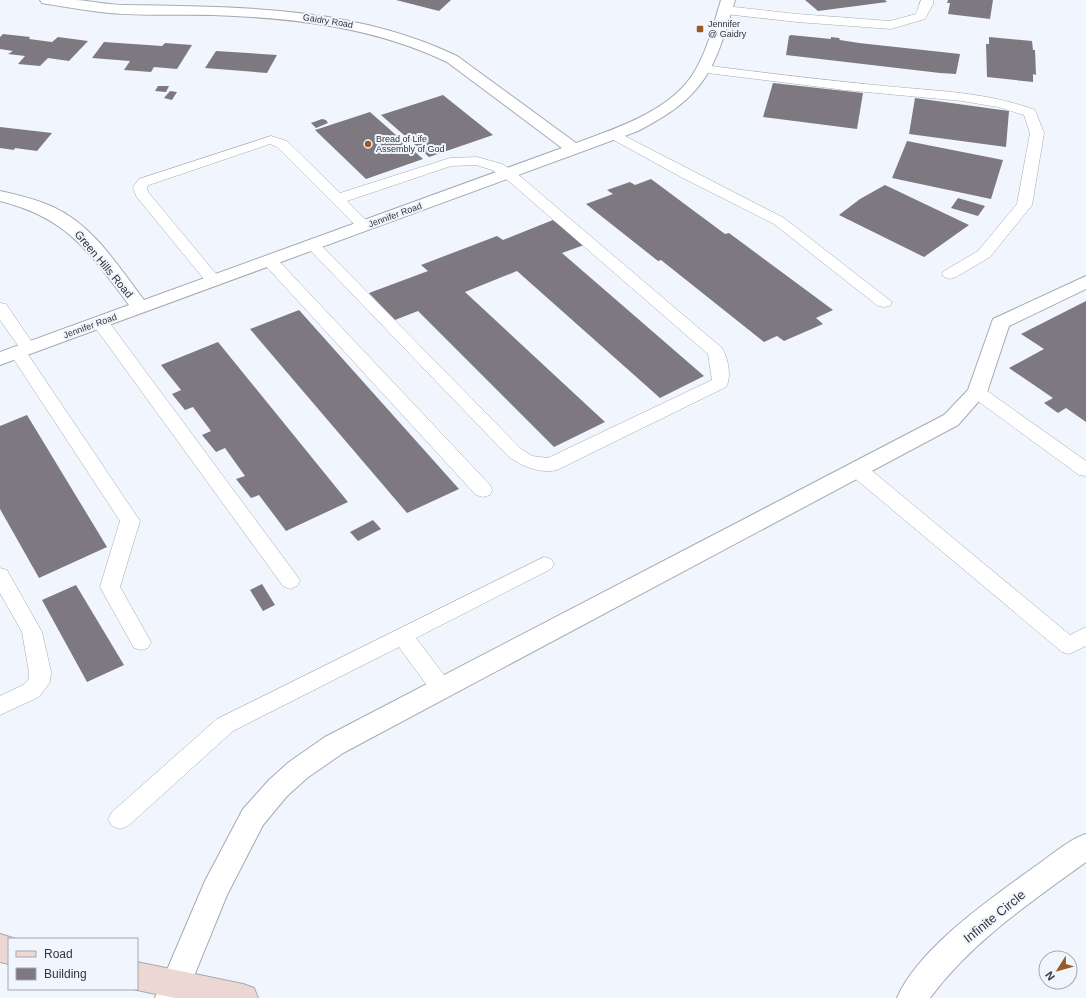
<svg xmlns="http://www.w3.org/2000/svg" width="1086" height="998" viewBox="0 0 1086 998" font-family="Helvetica,sans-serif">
  <rect width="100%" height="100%" fill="#f1f5fe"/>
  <g fill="#7e7980">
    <path d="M396 0H451L439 11Z"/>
    <path d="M805 0H885L887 2 818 11Z"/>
    <path d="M948 0H993L990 19 948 14 950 3H947Z"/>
    <path d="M3 34 30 37 29 39 52 42 58 37 88 41 69 61 48 58 40 66 18 64 25 56 8 54 13 51 0 49V37Z"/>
    <path d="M791 35 831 39V37L839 38 840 40 859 43 960 54 956 74 940 73 786 55 789 36Z"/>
    <path d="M989 37 1032 41 1033 50H1035L1036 75 1033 74V82L987 77 986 44H989Z"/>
    <path d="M104 42 162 46 165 43 192 45 177 69 154 67 151 72 124 70 130 61 92 58Z"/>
    <path d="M216 51 277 55 267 73 205 68Z"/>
    <path d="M773 83 863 93 857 129 763 117Z"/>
    <path d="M158 86H169L166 92 155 91Z"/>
    <path d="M170 91 177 92 172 100 164 98Z"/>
    <path d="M443 95 493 135 429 157 381 115Z"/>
    <path d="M915 98 1009 111 1006 147 909 134Z"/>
    <path d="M370 112 423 159 366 179 315 130Z"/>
    <path d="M322 119 326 120 328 123 316 128 311 123Z"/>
    <path d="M0 127 52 133 37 151 15 148 14 150 0 148Z"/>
    <path d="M907 141 1003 160 991 199 892 178Z"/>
    <path d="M651 179 725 234 729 233 833 310 816 318 823 324 784 341 777 336 764 342 661 260 658 261 586 204 613 194 607 190 630 182 635 185Z"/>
    <path d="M885 185 969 225 924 257 839 215 860 199Z"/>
    <path d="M958 198 985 206 978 216 951 208Z"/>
    <path d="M553 220 584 245 562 253 704 376 660 398 517 271 465 292 605 422 554 447 418 311 395 320 369 293 428 271 421 265 497 236 503 240Z"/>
    <path d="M1086 301V422L1066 408 1058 413 1044 403 1053 398 1009 368 1044 349 1021 334Z"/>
    <path d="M299 310 459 489 407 513 250 329Z"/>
    <path d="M218 342 348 502 286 531 259 495 251 498 236 479 245 476 225 448 216 452 202 435 211 431 193 407 185 410 172 394 181 390 161 365Z"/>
    <path d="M27 415 107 547 39 578 0 509V426Z"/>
    <path d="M373 520 381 529 358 541 350 532Z"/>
    <path d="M262 584 275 605 263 611 250 590Z"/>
    <path d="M76 585 124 665 87 682 42 600Z"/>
  </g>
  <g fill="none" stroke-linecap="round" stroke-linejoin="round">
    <defs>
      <g id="lane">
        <path d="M921 0H933V4L925 19 891 29 797 22 725 14 719 10 725 6 797 14 890 21 916 14Z"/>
        <path d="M704 65C764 73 825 80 885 86 936 91 987 92 1035 110L1044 133 1032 205 990 257 956 277 950 279 944 277 942 274 944 271 978 251 1017 204 1030 133 1024 115 998 107 962 101 845 90 699 72 697 69 699 66Z"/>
        <path d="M615 131 784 218 892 302 890 306 884 307 878 306 774 224 681 177 610 138 608 135 610 132Z"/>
        <path d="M271 136 287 141 340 193 450 158 477 157 502 164 514 171 722 348C728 358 732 377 726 387L557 470C540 474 522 466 509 457L308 248 305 245 308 242H318L521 449 532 456 548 458 712 380 708 354 504 177 492 170 476 165 451 166 347 201 372 226 369 229H359L277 147 270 144 149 185 147 187 148 192 222 281 220 284 214 286 208 284 136 196 133 187 139 179Z"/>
        <path d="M270 256 276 258 490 485 492 490 490 495 483 497 476 495 264 264 262 261 264 258Z"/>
        <path d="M0 303 6 304 36 348 34 352 27 353 140 521 120 587 151 642 148 648 141 650 134 648 100 587 120 521 9 352 12 348 19 347 0 320Z"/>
        <path d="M100 317 106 318 297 576 300 581 297 586 290 589 283 586 94 326 92 322 94 318Z"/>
        <path d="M977 386 983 388 1086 461V476L1079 475 971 396 968 392 971 388Z"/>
        <path d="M858 464 865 465 1070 635 1086 627V646L1069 654 1062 652 851 475 849 470 851 465Z"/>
        <path d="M544 557 551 559 554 564 551 569 416 638 450 683 453 689 450 695 442 698 434 695 399 647 233 731 128 826 120 829 112 826 108 819 112 812 217 719Z"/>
        <path d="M0 568 7 570 42 632 51 672 50 682 39 697 0 715V696L23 685 29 679V672L22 632 0 593Z"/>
      </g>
      <g id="street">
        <path d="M40 0C52 0 64 0 76 0 93 1 108 5 125 5 238 7 352 6 457 56L576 143C617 128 674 110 696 69 708 48 714 23 721 0H735C714 71 706 96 638 131L0 365V352L129 305C89 252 68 218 0 201V191C18 195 36 199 53 207 93 225 118 266 144 300L562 148 447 62C373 27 295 18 213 15 179 14 144 16 110 13 89 11 68 7 47 4L42 3Z"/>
        <path d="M1086 276V289L1009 326 987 392 958 425 343 753 307 778 287 796 263 825 227 895 185 998H155L205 881 243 809 269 780 289 762 325 737 944 415 968 390 993 319Z"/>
        <path d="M1086 834V862C1031 902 971 942 930 998H897C919 947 993 897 1037 865 1053 854 1068 840 1086 834Z"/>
      </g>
      <g id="secondary">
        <path d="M0 934 16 939H9V964L0 962Z"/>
        <path d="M137 962 243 984 254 988 258 998H175L137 990 134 989H137Z"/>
      </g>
    </defs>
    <use href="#lane" stroke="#a6aab2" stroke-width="1"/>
    <use href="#street" stroke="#a6aab2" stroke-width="2"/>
    <use href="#secondary" stroke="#a6aab2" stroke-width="2"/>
    <use href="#lane" fill="#fff" fill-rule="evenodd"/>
    <use href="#street" fill="#fff" fill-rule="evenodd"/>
    <use href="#secondary" fill="#ecd7d3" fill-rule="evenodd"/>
  </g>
  <g fill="#9a5a24" stroke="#f1f5fe" stroke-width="1.5">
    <rect x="696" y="25" width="8" height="8" rx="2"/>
    <circle cx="368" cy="144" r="4"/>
  </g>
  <g text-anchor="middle" stroke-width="4" stroke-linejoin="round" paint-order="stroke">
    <g font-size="9" fill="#343539" stroke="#f1f5fe">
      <text transform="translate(328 21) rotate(9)" y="3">Gaidry Road</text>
      <text transform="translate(395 215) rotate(-20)" y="3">Jennifer Road</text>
      <text transform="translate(90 326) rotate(-20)" y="3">Jennifer Road</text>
    </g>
    <g font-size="9" fill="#343539" stroke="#f1f5fe" text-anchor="start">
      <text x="708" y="27">Jennifer<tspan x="708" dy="10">@ Gaidry</tspan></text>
      <text x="376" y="142">Bread of Life<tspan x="376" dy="10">Assembly of God</tspan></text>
    </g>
    <g font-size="11" fill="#343539" stroke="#f1f5fe">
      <text transform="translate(104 264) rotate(50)" y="4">Green Hills Road</text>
    </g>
    <g font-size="13" fill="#343539" stroke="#f1f5fe">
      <text transform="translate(994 916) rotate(-39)" y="5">Infinite Circle</text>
    </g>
  </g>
  <rect x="8" y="938" width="130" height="52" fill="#f1f5fe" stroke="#a5a8af"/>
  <rect x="16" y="951" width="20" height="6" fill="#ecd7d3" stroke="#a5a8af"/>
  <text x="44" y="958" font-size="12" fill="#343539">Road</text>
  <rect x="16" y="968" width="20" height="12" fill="#7e7980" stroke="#a5a8af"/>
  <text x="44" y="978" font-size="12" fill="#343539">Building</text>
  <g transform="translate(1058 970) rotate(233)"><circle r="19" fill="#f1f5fe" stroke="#a5a8af"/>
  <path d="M0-3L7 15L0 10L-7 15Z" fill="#9a5a24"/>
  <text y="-6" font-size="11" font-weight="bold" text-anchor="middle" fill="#343539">N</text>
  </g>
</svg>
